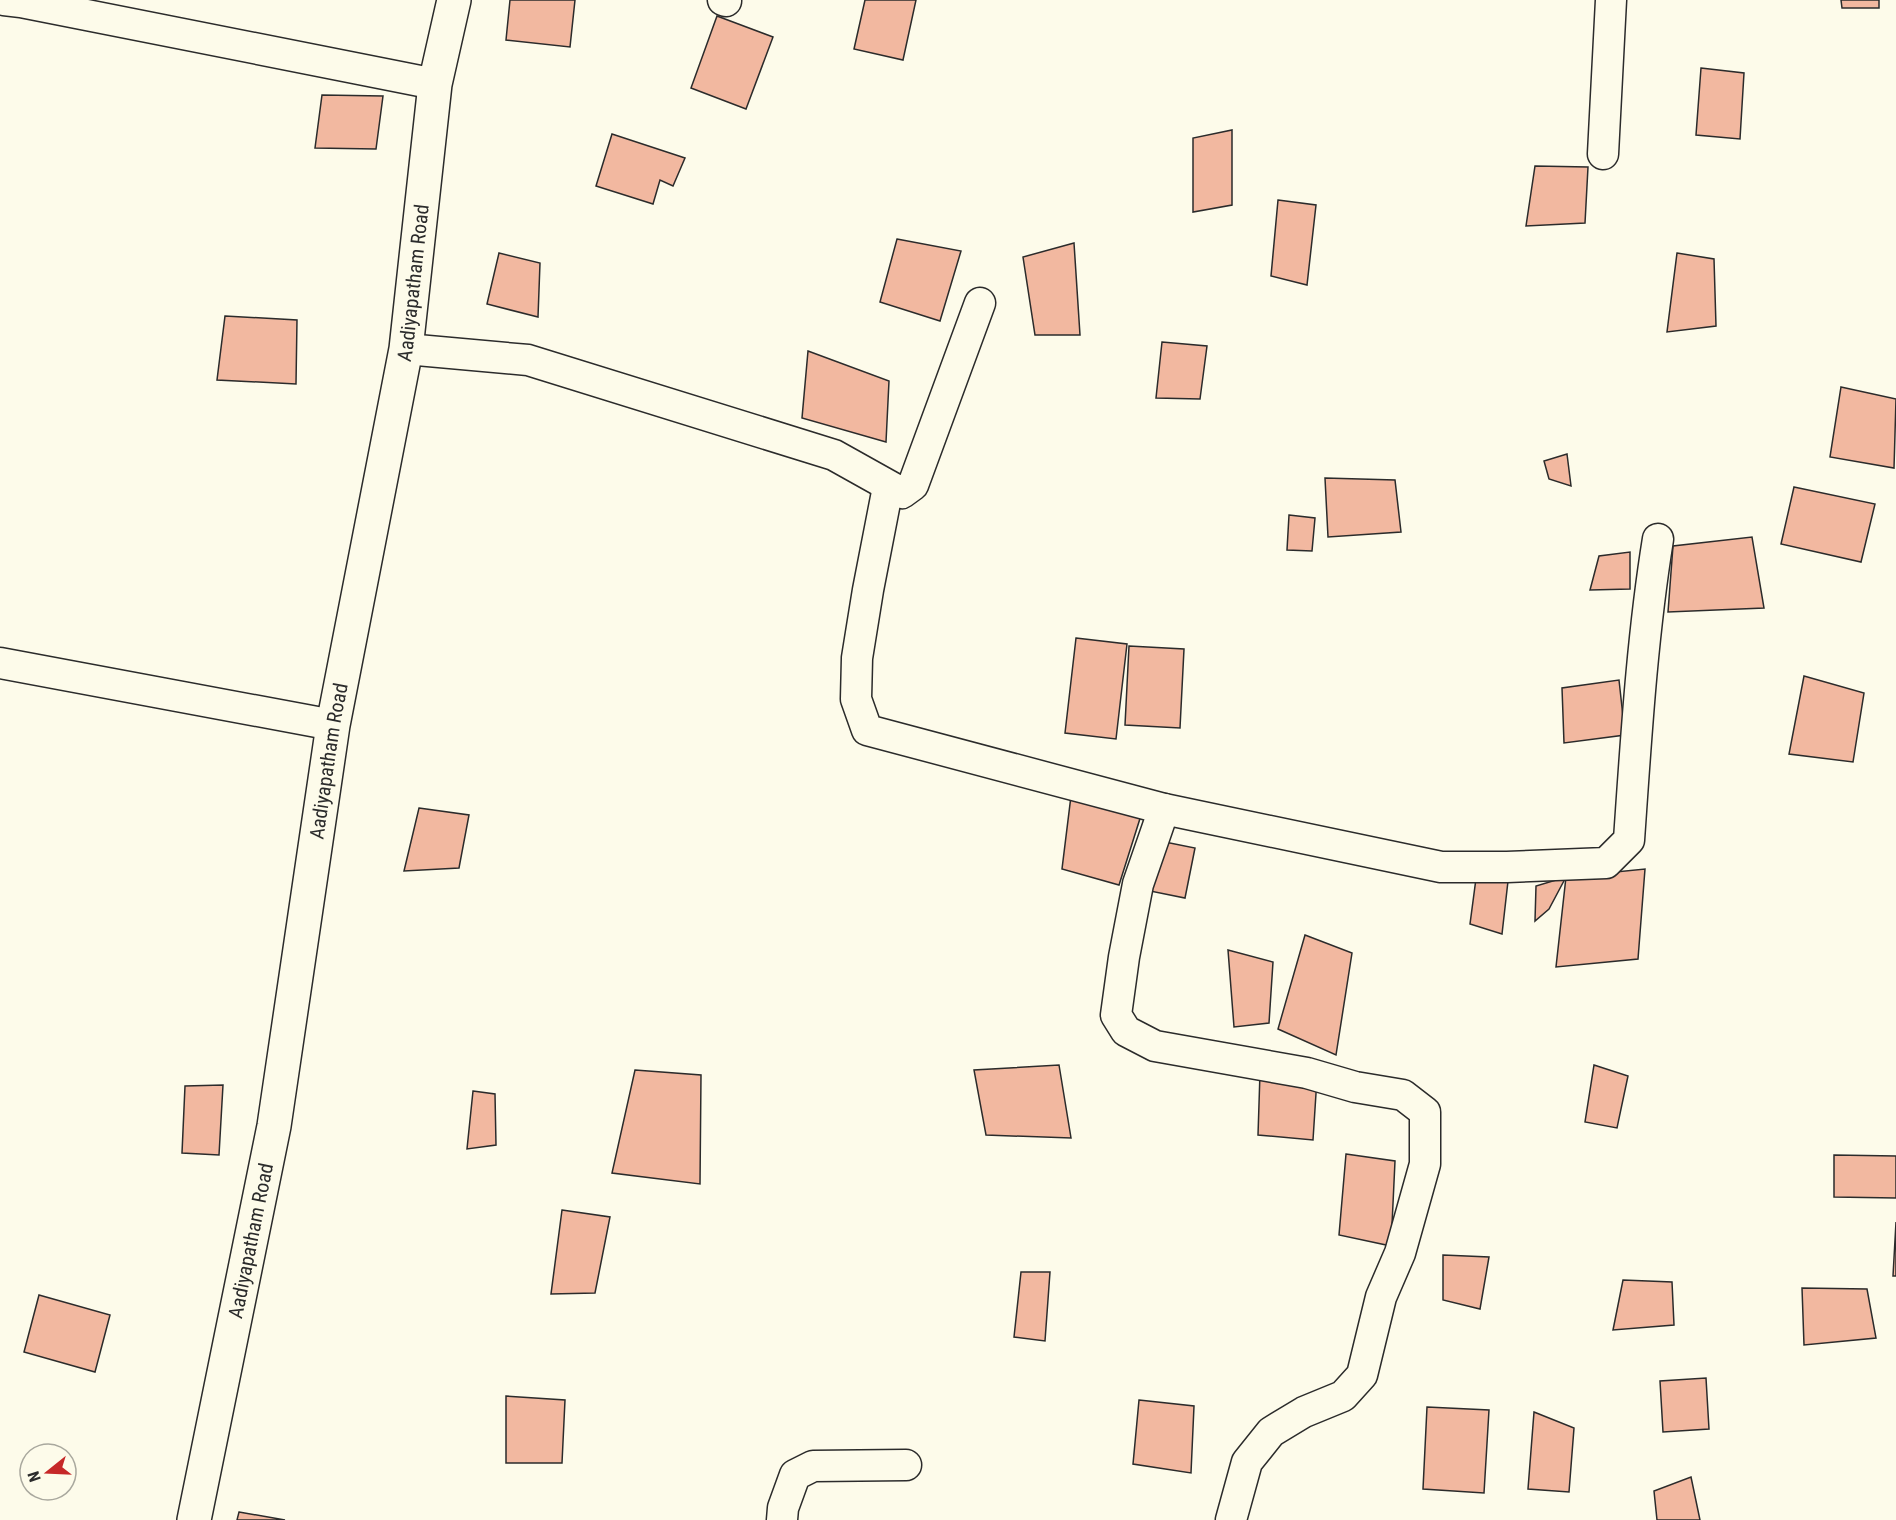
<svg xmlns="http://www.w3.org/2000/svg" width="1896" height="1520" viewBox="0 0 1896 1520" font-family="'Roboto Condensed',sans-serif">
  <rect width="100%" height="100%" fill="#fdfbea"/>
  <g fill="#f2b8a0" stroke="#2b2b2b" stroke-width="1.5">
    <path d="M510 0H575L570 47 506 40Z"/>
    <path d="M865 0H916L903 60 854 49Z"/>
    <path d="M1841 0H1879V8H1842Z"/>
    <path d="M717 16 773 37 746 109 691 88Z"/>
    <path d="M1701 68 1744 73 1740 139 1696 135Z"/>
    <path d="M322 95 383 96 376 149 315 148Z"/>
    <path d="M1232 130V205L1193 212V138Z"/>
    <path d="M612 134 685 158 673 186 660 180 653 204 596 186Z"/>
    <path d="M1535 166 1588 167 1585 223 1526 226Z"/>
    <path d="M1278 200 1316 205 1307 285 1271 276Z"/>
    <path d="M897 239 961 251 940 321 880 302Z"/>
    <path d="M1074 243 1080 335H1035L1023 257Z"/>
    <path d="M499 253 540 263 538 317 487 304Z"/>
    <path d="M1677 253 1714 259 1716 326 1667 332Z"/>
    <path d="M225 316 297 320 296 384 217 380Z"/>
    <path d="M1162 342 1207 346 1200 399 1156 398Z"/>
    <path d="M808 351 889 381 886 442 802 418Z"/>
    <path d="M1841 387 1896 399 1894 468 1830 457Z"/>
    <path d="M1567 454 1571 486 1549 479 1544 461Z"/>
    <path d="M1325 478 1395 480 1401 532 1328 537Z"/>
    <path d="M1794 487 1875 504 1861 562 1781 544Z"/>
    <path d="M1289 515 1315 518 1312 551 1287 550Z"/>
    <path d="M1752 537 1764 608 1668 612 1673 546Z"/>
    <path d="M1630 552V589L1590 590 1599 556Z"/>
    <path d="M1076 638 1127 644 1116 739 1065 733Z"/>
    <path d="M1129 646 1184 649 1180 728 1125 725Z"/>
    <path d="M1804 676 1864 693 1853 762 1789 754Z"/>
    <path d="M1619 680 1625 735 1564 743 1562 688Z"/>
    <path d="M1071 796 1143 809 1119 885 1062 869Z"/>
    <path d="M419 808 469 815 459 868 404 871Z"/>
    <path d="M1160 841 1195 848 1185 898 1150 891Z"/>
    <path d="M1645 869 1638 959 1556 967 1566 877Z"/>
    <path d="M1477 871 1508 881 1502 934 1470 924Z"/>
    <path d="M1566 877 1549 909 1535 921 1536 886Z"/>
    <path d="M1305 935 1352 953 1336 1055 1278 1029Z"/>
    <path d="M1228 950 1273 962 1269 1023 1234 1027Z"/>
    <path d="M1059 1065 1071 1138 986 1135 974 1070Z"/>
    <path d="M1594 1065 1628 1076 1617 1128 1585 1122Z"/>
    <path d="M635 1070 701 1075 700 1184 612 1173Z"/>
    <path d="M1260 1073 1317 1078 1313 1140 1258 1135Z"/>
    <path d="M223 1085 219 1155 182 1153 185 1086Z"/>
    <path d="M473 1091 495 1094 496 1145 467 1149Z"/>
    <path d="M1346 1154 1395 1161 1391 1246 1339 1235Z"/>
    <path d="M1834 1155 1896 1156V1198L1834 1197Z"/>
    <path d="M562 1210 610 1217 595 1293 551 1294Z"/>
    <path d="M1896 1222V1276H1893Z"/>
    <path d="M1443 1255 1489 1257 1480 1309 1443 1300Z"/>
    <path d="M1021 1272H1050L1045 1341 1014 1337Z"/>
    <path d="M1623 1280 1672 1282 1674 1325 1613 1330Z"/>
    <path d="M1802 1288 1867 1289 1876 1338 1804 1345Z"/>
    <path d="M39 1295 110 1315 95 1372 24 1352Z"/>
    <path d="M1706 1378 1709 1429 1663 1432 1660 1381Z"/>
    <path d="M506 1396 565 1400 562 1463H506Z"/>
    <path d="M1139 1400 1194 1406 1191 1473 1133 1464Z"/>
    <path d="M1427 1407 1489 1410 1484 1493 1423 1489Z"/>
    <path d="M1534 1412 1574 1428 1569 1492 1528 1489Z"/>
    <path d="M1691 1477 1700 1520H1657L1654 1491Z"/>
    <path d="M239 1512 285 1520H237Z"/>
  </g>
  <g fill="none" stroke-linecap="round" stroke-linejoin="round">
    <defs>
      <g id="minor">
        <path d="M4 0 21 2 435 84"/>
        <path d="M723 0 726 1"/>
        <path d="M1603 154 1611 0"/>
        <path d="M406 349 528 360 834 455 902 493 913 485 980 303"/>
        <path d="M888 487 868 590 857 658 856 699 867 730 1164 809 1441 867H1507L1606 863 1629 840C1636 740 1642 638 1658 539"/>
        <path d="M0 663 333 725"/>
        <path d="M1164 809 1138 884 1124 957 1116 1015 1126 1031 1155 1046 1307 1073 1355 1087 1403 1095 1425 1112V1164L1400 1253 1381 1297 1362 1375 1343 1396 1304 1412 1271 1432 1247 1462 1231 1520"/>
        <path d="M782 1520 783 1508 795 1475 813 1466 906 1465"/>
      </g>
      <g id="tertiary">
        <path id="s1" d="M194 1520 274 1126 333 725 406 349 435 84 454 0"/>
      </g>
    </defs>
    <use href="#minor" stroke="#2b2b2b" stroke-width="33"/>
    <use href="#tertiary" stroke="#2b2b2b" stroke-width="36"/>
    <use href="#minor" stroke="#fdfbea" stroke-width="30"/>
    <use href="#tertiary" stroke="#fdfbea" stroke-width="33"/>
  </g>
  <g text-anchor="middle" stroke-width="4.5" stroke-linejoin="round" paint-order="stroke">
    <g font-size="20" fill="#2b2b2b" stroke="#fdfbea">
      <text dy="7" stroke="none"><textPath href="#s1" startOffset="1257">Aadiyapatham Road</textPath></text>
      <text dy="7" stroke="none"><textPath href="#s1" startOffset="771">Aadiyapatham Road</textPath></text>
      <text dy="7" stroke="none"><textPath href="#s1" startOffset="285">Aadiyapatham Road</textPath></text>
    </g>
  </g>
  <g transform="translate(48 1472) rotate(252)"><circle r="28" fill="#fdfbea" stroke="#a9a89e" stroke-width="1.5"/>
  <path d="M0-4.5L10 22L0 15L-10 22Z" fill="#c62828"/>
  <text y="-9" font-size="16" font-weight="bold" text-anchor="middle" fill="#2b2b2b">N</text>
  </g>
</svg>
